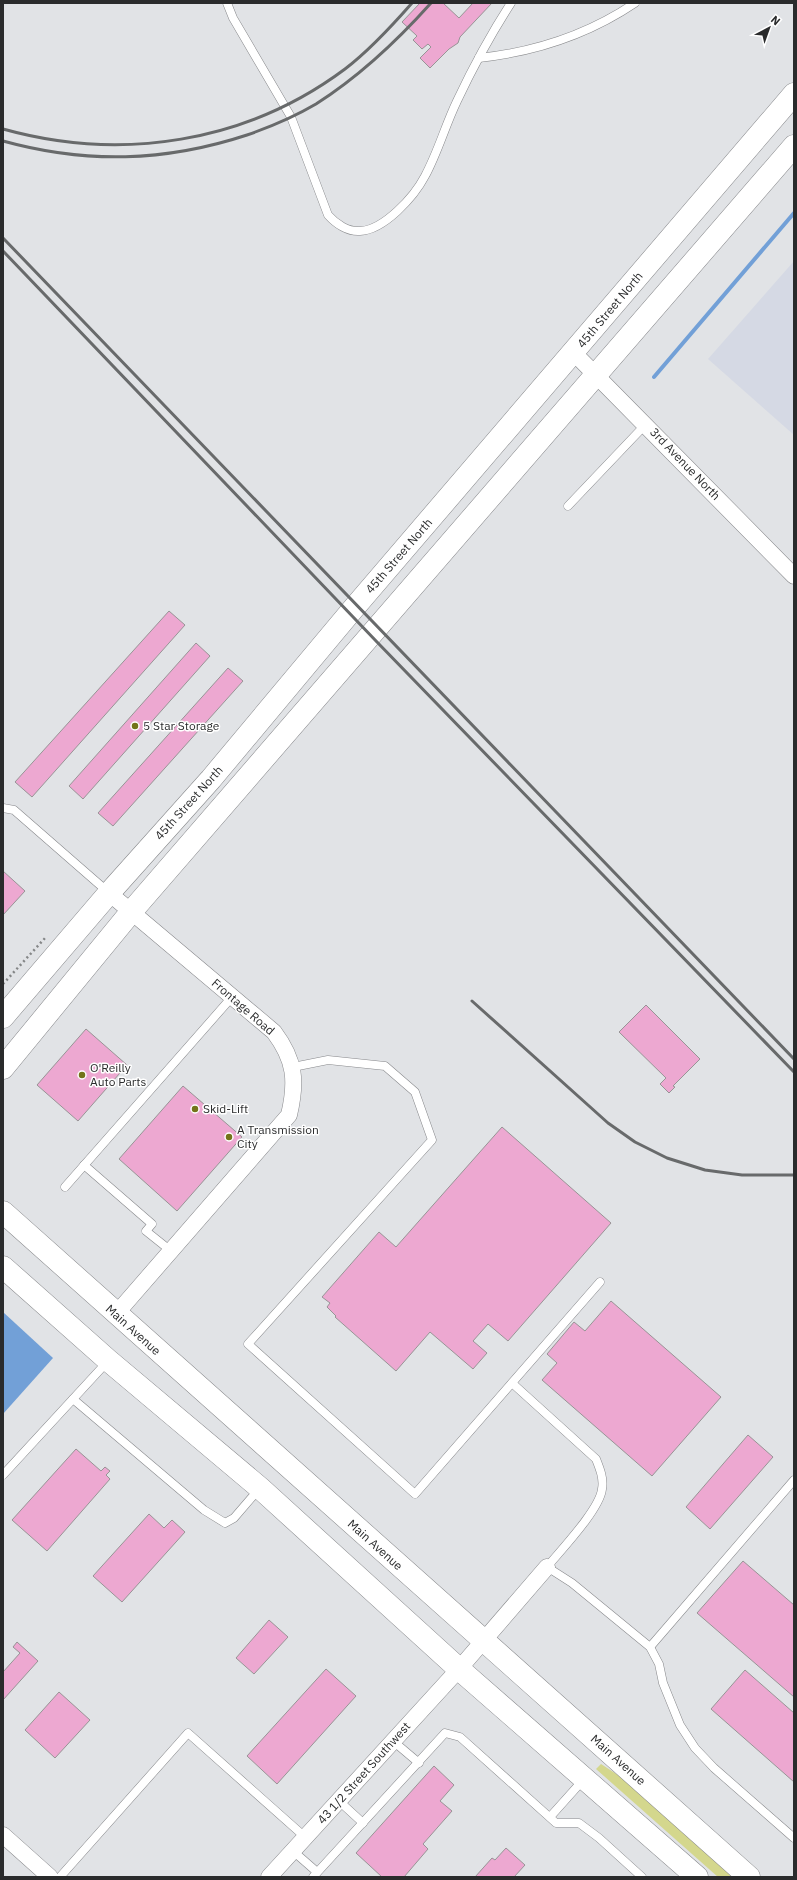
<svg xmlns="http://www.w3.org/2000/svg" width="797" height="1880" viewBox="0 0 797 1880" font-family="'IBM Plex Sans',sans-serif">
  <rect width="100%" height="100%" fill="#e1e3e6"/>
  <path fill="#d5d9e4" d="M794 261V435L708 359Z"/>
  <path fill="#d4d78d" d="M601 1764 624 1779 744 1877H718L596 1769Z"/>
  <path fill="#72a0d7" d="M3 1312 53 1358 3 1414Z"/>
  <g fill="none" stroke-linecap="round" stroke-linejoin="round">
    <path stroke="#72a0d7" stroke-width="4" d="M654 377 794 213"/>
  </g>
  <g fill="#eda8d1" stroke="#989496">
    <path d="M420 3H443L459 18 473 3H492L460 37 458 43 449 49 430 68 420 58 431 47 428 44 422 49 413 40 417 36 402 22Z"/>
    <path d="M169 611 185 625 32 797 15 782Z"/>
    <path d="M196 643 210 656 83 799 69 786Z"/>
    <path d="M228 668 243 681 113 826 98 813Z"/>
    <path d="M3 871 25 891 3 915Z"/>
    <path d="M646 1005 700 1059 673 1086 675 1087 669 1093 660 1084 666 1078 619 1032Z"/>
    <path d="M86 1029 127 1065 78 1121 37 1085Z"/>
    <path d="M183 1086 242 1137 177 1211 119 1159Z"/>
    <path d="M502 1127 611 1223 508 1341 488 1324 473 1341 487 1353 473 1369 430 1332 396 1371 335 1317 336 1316 327 1307 330 1303 322 1297 379 1232 396 1247Z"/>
    <path d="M611 1301 721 1397 652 1476 542 1380 557 1363 547 1354 574 1322 585 1331Z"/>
    <path d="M748 1435 773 1457 710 1529 686 1507Z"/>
    <path d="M76 1449 101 1471 105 1467 110 1471 106 1475 110 1479 47 1551 12 1520Z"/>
    <path d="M149 1514 164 1528 172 1520 185 1532 122 1602 93 1576Z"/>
    <path d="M743 1561 794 1605V1697L697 1613Z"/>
    <path d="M269 1620 288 1637 254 1674 236 1658Z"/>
    <path d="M17 1642 38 1661 3 1700V1672L20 1653 13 1647Z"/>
    <path d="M326 1669 356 1696 277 1784 247 1756Z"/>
    <path d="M745 1670 794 1713V1782L711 1709Z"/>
    <path d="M59 1692 90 1720 55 1758 25 1730Z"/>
    <path d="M434 1766 454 1785 440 1801 452 1811 423 1844 428 1849 404 1877H382L356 1853Z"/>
    <path d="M506 1848 525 1865 514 1877H475L492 1858 495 1860Z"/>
  </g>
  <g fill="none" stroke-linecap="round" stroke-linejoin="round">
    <defs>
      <g id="lane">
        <path d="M227 3 233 18 291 117 328 215C336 224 348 232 360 231 384 230 414 197 425 176 438 152 445 126 457 101 473 67 491 34 511 3"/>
        <path d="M479 58C534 52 589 34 635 3"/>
        <path d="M568 506 646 424"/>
        <path d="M3 808 14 810 108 892"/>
        <path d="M293 1067 328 1060 385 1066 415 1092 432 1140 248 1344 415 1494 600 1282"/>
        <path d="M84 1165 152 1224 146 1231 171 1251"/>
        <path d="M65 1187 232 997"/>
        <path d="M512 1383 596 1459C600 1469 604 1479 602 1489 600 1509 561 1550 547 1567L572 1583 650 1647 659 1664 663 1683 680 1725 695 1748 714 1768 794 1838"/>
        <path d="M73 1399 204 1510 225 1523 234 1518 259 1489"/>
        <path d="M3 1475 108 1361"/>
        <path d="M650 1647 794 1480"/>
        <path d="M393 1741 419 1763"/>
        <path d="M339 1801 363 1823"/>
        <path d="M550 1817 584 1779"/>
        <path d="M293 1851 317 1872"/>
        <path d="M60 1877 188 1733 305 1837"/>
        <path d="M313 1877 445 1733 460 1737 556 1823H579L599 1838 642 1877"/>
      </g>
      <g id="street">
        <path d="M574 353 794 576"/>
        <path d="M109 893 274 1032C295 1060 297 1081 289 1115L116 1314"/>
        <path d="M3 1835 50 1877"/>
        <path d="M269 1877 459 1669 547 1567"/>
      </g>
      <g id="secondary">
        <path d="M3 1017 109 893 211 779 353 609 794 94"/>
        <path d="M3 1068 131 912 794 146"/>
      </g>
      <g id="primary">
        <path d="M3 1212 749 1877"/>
        <path d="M3 1267 109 1361 260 1488 459 1669 697 1877"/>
      </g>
    </defs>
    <use href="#lane" stroke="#87888b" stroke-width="9"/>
    <use href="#street" stroke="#87888b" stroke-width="17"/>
    <use href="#secondary" stroke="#87888b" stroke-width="23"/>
    <use href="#primary" stroke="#87888b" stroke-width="23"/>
    <path stroke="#848687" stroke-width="2.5" stroke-dasharray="2 3" stroke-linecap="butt" d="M3 984 46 937"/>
    <use href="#lane" stroke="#fff" stroke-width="8"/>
    <use href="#street" stroke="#fff" stroke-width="16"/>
    <use href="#secondary" stroke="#fff" stroke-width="22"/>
    <use href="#primary" stroke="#fff" stroke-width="22"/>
    <g stroke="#686a6b" stroke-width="3">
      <path d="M3 129C121 162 246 143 345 69 370 50 391 27 412 3"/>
      <path d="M3 141C86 164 165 162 247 135 270 127 294 117 316 104 360 76 397 41 431 3"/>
      <path d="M3 238 794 1059"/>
      <path d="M3 251 377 642 794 1072"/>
      <path d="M472 1001 608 1123 635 1142 667 1158 705 1170 742 1175H794"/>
    </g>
  </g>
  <g fill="#737419" stroke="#fff" stroke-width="1.5">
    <circle cx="135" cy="726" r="4"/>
    <circle cx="82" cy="1075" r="4"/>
    <circle cx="195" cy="1109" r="4"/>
    <circle cx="229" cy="1137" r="4"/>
  </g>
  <g text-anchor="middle" stroke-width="3" stroke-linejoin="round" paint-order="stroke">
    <g font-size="12" fill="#2a2b2c" stroke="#fff">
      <text transform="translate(610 310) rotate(-50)" y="4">45th Street North</text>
      <text transform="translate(685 464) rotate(46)" y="4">3rd Avenue North</text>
      <text transform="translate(399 556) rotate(-49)" y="4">45th Street North</text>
      <text transform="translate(189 803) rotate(-48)" y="4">45th Street North</text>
      <text transform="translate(243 1007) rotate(41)" y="4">Frontage Road</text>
      <text transform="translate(133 1330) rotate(42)" y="4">Main Avenue</text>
      <text transform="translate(375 1545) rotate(42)" y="4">Main Avenue</text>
      <text transform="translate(618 1760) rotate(42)" y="4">Main Avenue</text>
      <text transform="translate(364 1773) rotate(-48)" y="4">43 1/2 Street Southwest</text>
    </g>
    <g font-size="12" fill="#2a2b2c" stroke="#fff" text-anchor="start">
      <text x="143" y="730">5 Star Storage</text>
      <text x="90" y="1072">O'Reilly<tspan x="90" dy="14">Auto Parts</tspan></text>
      <text x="203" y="1113">Skid-Lift</text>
      <text x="237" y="1134">A Transmission<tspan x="237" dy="14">City</tspan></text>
    </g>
  </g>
  <rect width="797" height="1880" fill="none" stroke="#2a2b2c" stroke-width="8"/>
  <g transform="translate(769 28) rotate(41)" stroke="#ffffff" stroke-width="3" paint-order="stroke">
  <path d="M0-3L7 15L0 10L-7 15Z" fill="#2a2b2c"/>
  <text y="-6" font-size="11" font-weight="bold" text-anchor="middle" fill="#2a2b2c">N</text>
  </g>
</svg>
